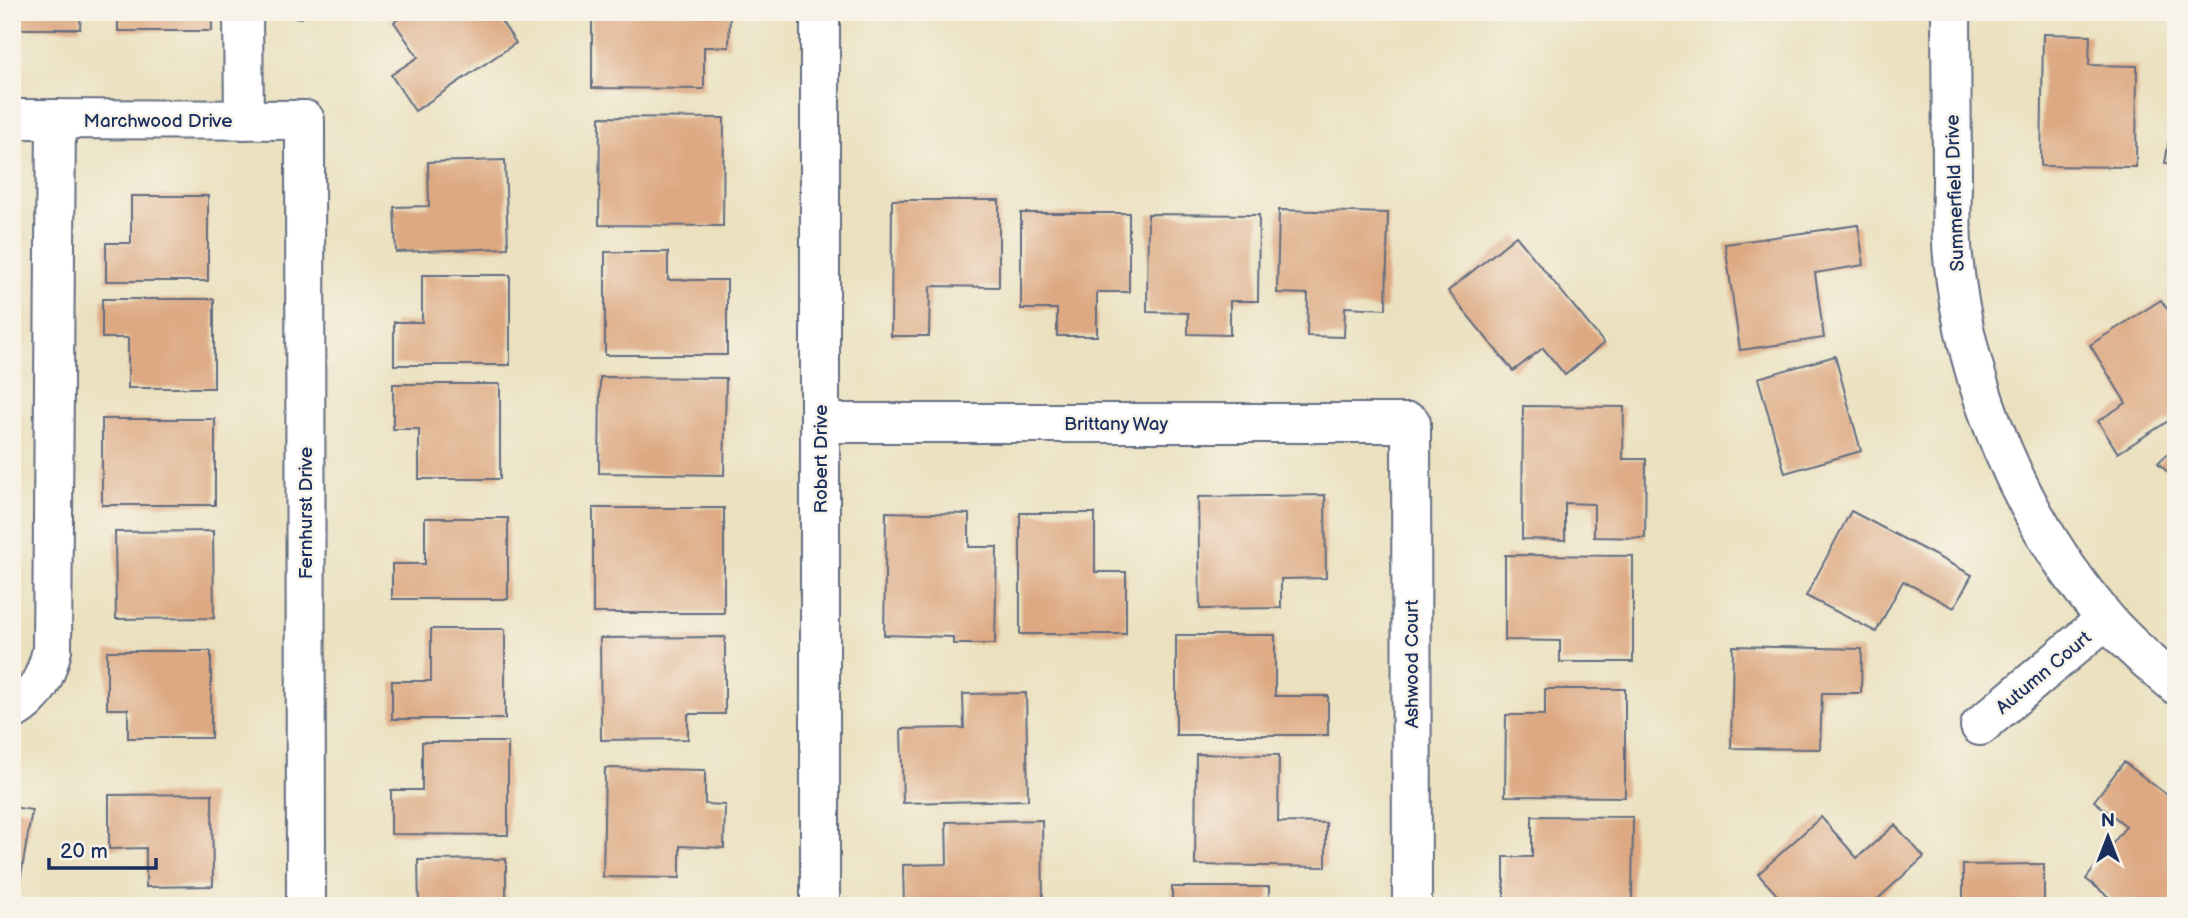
<svg xmlns="http://www.w3.org/2000/svg" width="2188" height="918" viewBox="0 0 2188 918" font-family="'Balsamiq Sans',sans-serif">
  <rect width="100%" height="100%" fill="#f7f3e8"/>
  <filter id="ink" filterUnits="userSpaceOnUse"><feTurbulence type="fractalNoise" baseFrequency=".0143" numOctaves="2"/><feDisplacementMap in="SourceGraphic" scale="14" xChannelSelector="R" yChannelSelector="G"/><feConvolveMatrix kernelMatrix="1 2 1 2 8 2 1 2 1" color-interpolation-filters="sRGB"/></filter>
  <filter id="wash" filterUnits="userSpaceOnUse"><feTurbulence type="fractalNoise" baseFrequency=".00686" numOctaves="4" result="noise"/><feDisplacementMap in="SourceGraphic" scale="28" xChannelSelector="R" yChannelSelector="G"/><feGaussianBlur stdDeviation="1.57" result="paint"/><feColorMatrix in="noise" values="0 0 0 0 0 0 0 0 0 0 0 0 0 0 0 0 0 1.4 0 .05"/><feComposite in="paint" operator="in"/></filter>
  <g filter="url(#wash)">
    <rect width="100%" height="100%" fill="#ebe1bf"/>
    <g id="blocks">
      <g fill="#dda982">
        <path d="M12 12H81L80 29H12Z"/>
        <rect x="118" y="12" width="94" height="19"/>
        <path d="M263 12H303L302 18 263 14Z"/>
        <path d="M408 12H495L516 43 415 111 391 75 418 57 394 22Z"/>
        <path d="M592 12H730L729 47H704V89L592 88Z"/>
        <path d="M2043 34 2090 35 2089 65 2137 66 2136 167 2041 166Z"/>
        <path d="M2174 112H2176V165L2165 163Z"/>
        <path d="M600 117 724 118 723 226 599 225Z"/>
        <path d="M505 160 508 248 396 252 394 207 429 206 428 162Z"/>
        <path d="M131 196H208V281H106V243H131Z"/>
        <path d="M892 200H999V287L930 286 929 336H891Z"/>
        <path d="M1279 210 1388 213 1386 309 1345 307 1344 337 1307 336 1308 294 1277 293Z"/>
        <path d="M1021 213H1129V292H1097V336H1057V309H1021Z"/>
        <path d="M1148 214 1259 215 1258 301H1230V335L1188 334V313L1147 312Z"/>
        <path d="M1858 225 1864 265 1815 273 1824 338 1740 350 1725 244Z"/>
        <path d="M1516 236 1604 343 1565 375 1543 348 1513 371 1448 291Z"/>
        <path d="M605 252H668V280H727V355H605Z"/>
        <path d="M422 275H510V365H394V322H422Z"/>
        <path d="M102 299H214V388H128V338H102Z"/>
        <path d="M2161 300 2176 322V416L2118 453 2098 421 2126 403 2090 345Z"/>
        <path d="M1835 356 1861 451 1785 473 1758 378Z"/>
        <path d="M600 377 726 378 724 475 599 473Z"/>
        <path d="M393 384H500V479H419V429H393Z"/>
        <path d="M1523 406 1624 407 1623 459H1646L1645 538 1594 537V504L1565 503V540L1522 539Z"/>
        <rect x="102" y="419" width="113" height="86"/>
        <path d="M2176 445V480L2158 463Z"/>
        <path d="M1325 495 1326 578 1281 579V608L1200 609 1198 497Z"/>
        <rect x="593" y="508" width="131" height="105"/>
        <path d="M1851 511 1972 575 1954 608 1903 581 1876 632 1806 596Z"/>
        <path d="M886 512 969 514V547H997L995 644H953V637L884 635Z"/>
        <path d="M1020 513H1095V572H1126V634H1020Z"/>
        <path d="M425 518H508V599H392V564H425Z"/>
        <path d="M213 531 214 618 116 619 115 532Z"/>
        <path d="M1505 555 1633 556V662H1560V641L1505 640Z"/>
        <path d="M431 629H505V719H392V681H431Z"/>
        <path d="M1176 635H1275V696H1328V735H1176Z"/>
        <path d="M725 637V714H688V739L601 740 600 638Z"/>
        <path d="M1733 646 1862 649 1861 693H1822L1820 749 1731 748Z"/>
        <path d="M107 651H211V738H128V709H107Z"/>
        <path d="M1545 689H1625V797L1505 796 1506 715H1545Z"/>
        <path d="M1026 693 1028 800 903 803 901 729 964 728 963 694Z"/>
        <path d="M422 742H508V835L391 834V790H422Z"/>
        <path d="M1196 754 1279 755 1278 822 1326 823V867L1195 865Z"/>
        <path d="M2124 762 2176 802V902L2173 906H2152L2148 903 2146 906H2120L2086 879 2126 826 2094 801Z"/>
        <path d="M605 768 705 770V804L725 805 724 848 680 846V878L603 877Z"/>
        <path d="M212 794 213 886 146 887V848L109 849V795Z"/>
        <path d="M12 807 32 810 19 887 12 886Z"/>
        <path d="M1532 816 1633 817 1632 906H1504V857H1532Z"/>
        <path d="M1821 817 1857 858 1895 825 1924 857 1870 906H1787L1758 874Z"/>
        <path d="M1042 820 1043 906H904L903 865 947 864 946 822Z"/>
        <path d="M506 859V906H419L418 860Z"/>
        <path d="M2044 864V906H1963V865Z"/>
        <rect x="1172" y="887" width="97" height="19"/>
      </g>
    </g>
  </g>
  <g filter="url(#ink)">
    <use href="#blocks" fill-opacity="0" stroke="#646d80" stroke-width="2"/>
    <g fill="none" stroke-linecap="round" stroke-linejoin="round">
      <defs>
        <g id="minor">
          <path d="M243 12 244 120"/>
          <path d="M1951 12C1951 67 1952 122 1952 177 1952 204 1950 231 1953 257 1966 388 2021 519 2106 619 2127 644 2152 664 2176 685"/>
          <path d="M12 119 305 120 306 906"/>
          <path d="M820 423H1411L1412 906"/>
          <path d="M12 711C37 697 46 676 52 650L56 119"/>
          <path d="M1980 726 2106 619"/>
          <path d="M820 906V12"/>
        </g>
      </defs>
      <use href="#minor" stroke="#646d80" stroke-width="42"/>
      <use href="#minor" stroke="#fff" stroke-width="38"/>
    </g>
  </g>
  <g text-anchor="middle" stroke-width="5" stroke-linejoin="round" paint-order="stroke">
    <g font-size="19" fill="#1b2f5e" stroke="#f7f3e8">
      <text x="158" y="127">Marchwood Drive</text>
      <text transform="translate(1954 193) rotate(-92)" y="7">Summerfield Drive</text>
      <text x="1116" y="430">Brittany Way</text>
      <text transform="translate(820 459) rotate(-90)" y="7">Robert Drive</text>
      <text transform="translate(305 513) rotate(-90)" y="7">Fernhurst Drive</text>
      <text transform="translate(1411 664) rotate(-90)" y="7">Ashwood Court</text>
      <text transform="translate(2043 672) rotate(-40)" y="7">Autumn Court</text>
    </g>
  </g>
  <rect width="2188" height="918" fill="none" stroke="#f7f3e8" stroke-width="42"/>
  <g transform="translate(2108 837)" stroke="#f7f3e8" stroke-width="5" paint-order="stroke">
  <path d="M0-5L12 26L0 18L-12 26Z" fill="#1b2f5e"/>
  <text y="-10" font-size="19" font-weight="bold" text-anchor="middle" fill="#1b2f5e">N</text>
  </g>
  <path d="M49 858v10h107v-10" fill="none" stroke="#1b2f5e" stroke-width="3.5"/>
  <text x="60" y="858" font-size="21" fill="#1b2f5e" stroke="#f7f3e8" stroke-width="5" paint-order="stroke">20 m</text>
</svg>
